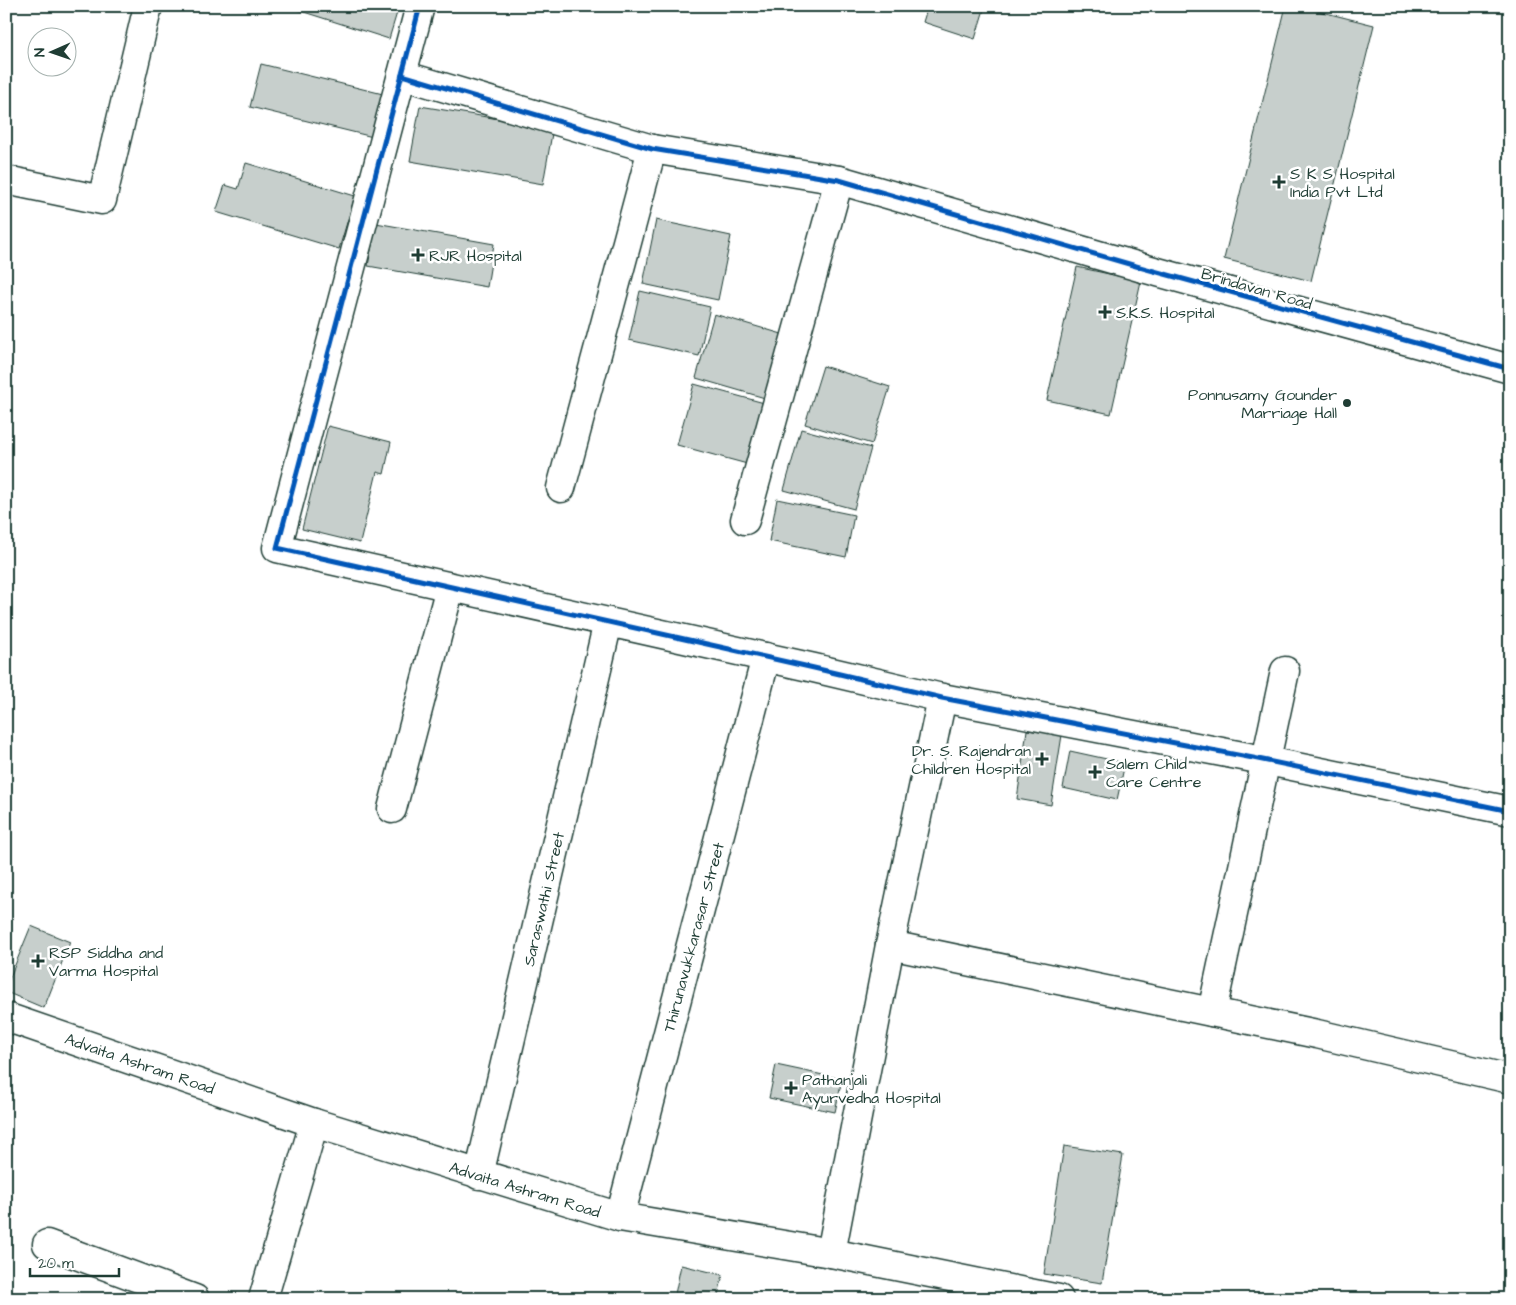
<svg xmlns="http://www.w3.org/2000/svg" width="1516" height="1305" viewBox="0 0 1516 1305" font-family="'Architects Daughter',sans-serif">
  <rect width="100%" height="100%" fill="#fff"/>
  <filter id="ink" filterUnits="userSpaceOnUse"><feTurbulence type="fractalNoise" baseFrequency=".02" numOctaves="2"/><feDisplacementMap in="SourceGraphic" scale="10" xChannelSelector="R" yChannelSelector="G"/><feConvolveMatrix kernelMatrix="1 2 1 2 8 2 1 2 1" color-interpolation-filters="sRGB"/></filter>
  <g filter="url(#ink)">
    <g fill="#c7cfcc" stroke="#1f3d34">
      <path d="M285 6H399L389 39Z"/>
      <path d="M928 6H985L975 39 923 22Z"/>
      <path d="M1286 6H1298L1374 25 1311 281 1224 259Z"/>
      <path d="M261 64 383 94 373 137 250 107Z"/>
      <path d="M420 106 553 128 543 184 410 161Z"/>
      <path d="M246 163 355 196 339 249 216 212 225 185 238 189Z"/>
      <path d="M656 220 731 236 718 300 643 284Z"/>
      <path d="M376 223 494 244 487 287 368 266Z"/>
      <path d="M1077 267 1141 281 1111 414 1047 400Z"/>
      <path d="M640 291 710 307 699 356 629 340Z"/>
      <path d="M714 314 782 334 765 398 696 378Z"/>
      <path d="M823 366 890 387 872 444 805 424Z"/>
      <path d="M694 384 768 404 751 465 677 445Z"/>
      <path d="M328 426 391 442 384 474 377 472 360 543 302 529Z"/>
      <path d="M801 429 871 448 854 509 784 490Z"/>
      <path d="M777 499 854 515 846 557 769 541Z"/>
      <path d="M1027 730 1062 735 1051 805 1017 799Z"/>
      <path d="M1070 751 1125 763 1117 800 1063 788Z"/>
      <path d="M31 926 70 942 44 1008 6 992V987Z"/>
      <path d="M776 1065 842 1079 835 1112 769 1098Z"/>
      <path d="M1064 1146 1123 1155 1102 1283 1044 1274Z"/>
      <path d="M681 1265 723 1275 717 1299H674Z"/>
    </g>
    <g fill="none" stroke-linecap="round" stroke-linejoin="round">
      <defs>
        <g id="street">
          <path d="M420 6 277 548 814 668 942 698 1253 758 1510 811"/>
          <path d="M402 75 652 149 839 180 1143 268"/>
          <path d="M6 180 102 200 148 6"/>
          <path d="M561 488 652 149"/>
          <path d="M745 520 839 180"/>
          <path d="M392 809 450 587"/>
          <path d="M890 945 1317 1034 1510 1079"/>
          <path d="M1212 1012 1285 671"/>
          <path d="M479 1175 608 622"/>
          <path d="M620 1217 766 657"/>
          <path d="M47 1244 195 1299"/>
          <path d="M831 1253 890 945 942 698"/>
          <path d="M263 1299 314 1123"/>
        </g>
        <g id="secondary">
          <path d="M1143 268 1510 369"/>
          <path d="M6 1017 314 1123 620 1217 831 1253 1059 1299"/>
        </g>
      </defs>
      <use href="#street" stroke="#1f3d34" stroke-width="31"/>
      <use href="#secondary" stroke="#1f3d34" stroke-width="31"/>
      <use href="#street" stroke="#fff" stroke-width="28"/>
      <use href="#secondary" stroke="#fff" stroke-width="28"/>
      <defs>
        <g id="cycleway">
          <path d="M420 6 277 548 814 668 942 698 1253 758 1510 811"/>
          <path d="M402 75 652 149 839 180 1143 268 1510 369"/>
        </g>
      </defs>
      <use href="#cycleway" stroke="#fff" stroke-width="8"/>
      <use href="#cycleway" stroke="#0057b8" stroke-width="5"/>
    </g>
  </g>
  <g fill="#1f3d34" stroke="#fff" stroke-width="2">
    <path d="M1276.5 174.5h5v5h5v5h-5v5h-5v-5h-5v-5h5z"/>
    <path d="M415.5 247.5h5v5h5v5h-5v5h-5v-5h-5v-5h5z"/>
    <path d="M1102.5 304.5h5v5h5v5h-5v5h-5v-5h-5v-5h5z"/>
    <circle cx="1347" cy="403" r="5"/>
    <path d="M1039.5 751.5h5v5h5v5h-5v5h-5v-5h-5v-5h5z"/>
    <path d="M1092.5 764.5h5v5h5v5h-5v5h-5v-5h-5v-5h5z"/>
    <path d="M35.5 953.5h5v5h5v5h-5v5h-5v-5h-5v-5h5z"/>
    <path d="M788.5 1080.5h5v5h5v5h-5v5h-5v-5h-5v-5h5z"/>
  </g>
  <g text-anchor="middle" stroke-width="5" stroke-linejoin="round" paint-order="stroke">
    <g font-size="16" fill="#1f3d34" stroke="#fff" text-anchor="start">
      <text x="1290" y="179">S K S Hospital<tspan x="1290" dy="18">India Pvt Ltd</tspan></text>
      <text x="429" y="261">RJR Hospital</text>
      <text x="1116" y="318">S.K.S. Hospital</text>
      <text x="1337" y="400" text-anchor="end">Ponnusamy Gounder<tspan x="1337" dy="18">Marriage Hall</tspan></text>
      <text x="1031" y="756" text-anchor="end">Dr. S. Rajendran<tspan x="1031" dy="18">Children Hospital</tspan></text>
      <text x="1106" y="769">Salem Child<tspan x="1106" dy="18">Care Centre</tspan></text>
      <text x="49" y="958">RSP Siddha and<tspan x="49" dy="18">Varma Hospital</tspan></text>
      <text x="802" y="1085">Pathanjali<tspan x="802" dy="18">Ayurvedha Hospital</tspan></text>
    </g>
    <g font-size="16" fill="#1f3d34" stroke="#fff">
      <text transform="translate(1257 288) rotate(16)" y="6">Brindavan Road</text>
      <text transform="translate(543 899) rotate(-77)" y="6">Saraswathi Street</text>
      <text transform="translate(693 937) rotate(-75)" y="6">Thirunavukkarasar Street</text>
      <text transform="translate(140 1063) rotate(19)" y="6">Advaita Ashram Road</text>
      <text transform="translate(525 1189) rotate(17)" y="6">Advaita Ashram Road</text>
    </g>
  </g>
  <rect width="1516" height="1305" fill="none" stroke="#fff" stroke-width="25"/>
  <rect x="12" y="12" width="1491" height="1280" fill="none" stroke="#1f3d34" stroke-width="2" filter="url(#ink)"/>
  <g transform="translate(52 52) rotate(268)"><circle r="24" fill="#ffffff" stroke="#a5b1ae"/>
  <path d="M0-4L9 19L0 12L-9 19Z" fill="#1f3d34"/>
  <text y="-8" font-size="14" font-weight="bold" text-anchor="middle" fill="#1f3d34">N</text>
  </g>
  <path d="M30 1268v8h89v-8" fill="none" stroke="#1f3d34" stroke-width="2.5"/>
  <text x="38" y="1268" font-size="15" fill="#1f3d34" stroke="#ffffff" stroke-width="4" paint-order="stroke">20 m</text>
</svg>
